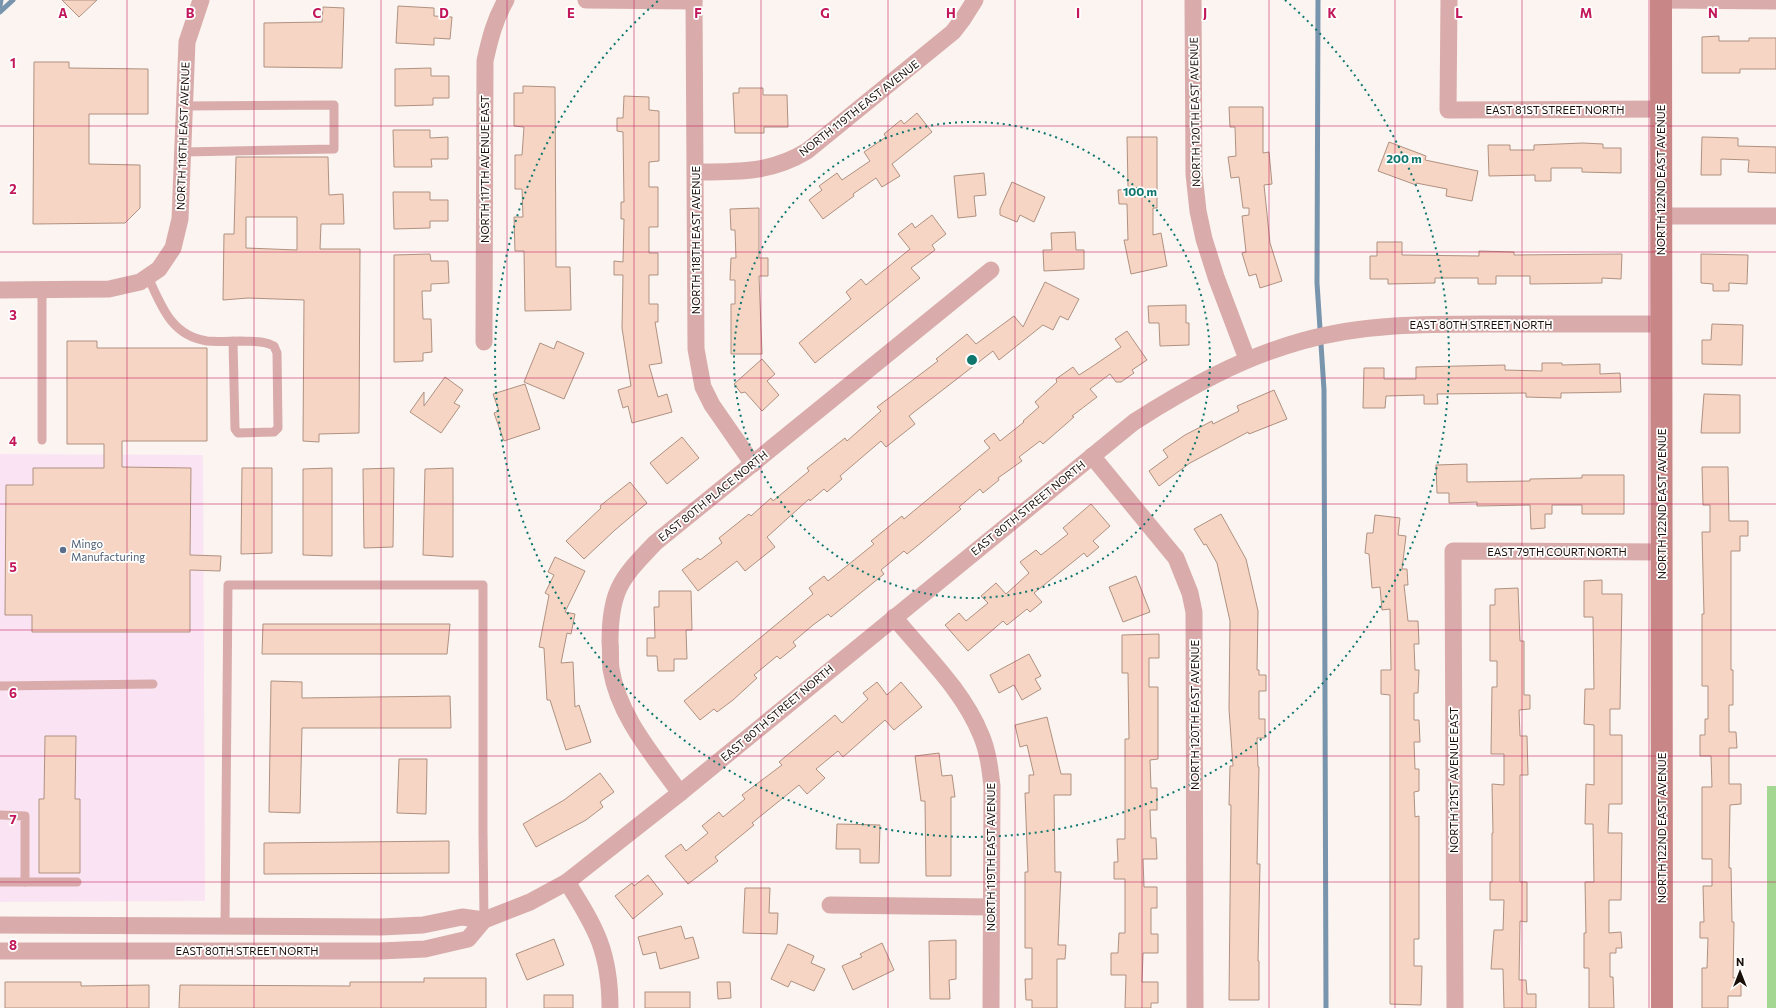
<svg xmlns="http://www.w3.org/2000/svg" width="1776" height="1008" viewBox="0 0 1776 1008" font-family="Commissioner,sans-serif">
  <rect width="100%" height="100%" fill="#fbf4f0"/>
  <path fill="#fae4f3" d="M0 454 203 455 205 901 0 902Z"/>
  <rect fill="#a4d791" x="1767" y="786" width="9" height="222"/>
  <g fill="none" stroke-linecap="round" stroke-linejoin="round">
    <g stroke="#7895ad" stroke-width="5">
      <path d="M1318 0 1317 283 1324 390 1326 1008"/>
      <path d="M0 6 1 0"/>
      <path d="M0 12 13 0"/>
    </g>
  </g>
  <g fill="#f7d5c4" stroke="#b09181" fill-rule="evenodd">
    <path d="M62 0H97L79 17Z"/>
    <path d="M398 6 434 8V16L452 17 450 39 434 38V45L396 43Z"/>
    <path d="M323 7 344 8 342 68 264 67V23L322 22Z"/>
    <path d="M1719 36V41H1749V38H1776V69H1740V73H1702V37Z"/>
    <path d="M34 62H69V68L148 69V114H89V164L140 165V208L125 223 33 224Z"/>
    <path d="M431 68V76H449V98H433V105L395 106V69Z"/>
    <path d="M523 86 555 87 556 267H570L571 310 525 311 524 251H515L514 217H523L522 189H515V155H522L524 127 514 126V93H523Z"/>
    <path d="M739 88H763V95H787L788 127H764V133H735L733 93H739Z"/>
    <path d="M624 96 649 97V110L659 111V161L649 162V187H658V227H649V253H658V275H649V304H658V322H655L662 363 649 365 658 397 667 394 672 412 632 423 628 406 623 408 618 390 631 386 622 328 623 275H614V261L623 262 624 219H621V202H624L623 132 617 131V118H623Z"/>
    <path d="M1229 107H1263V153L1269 152 1272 184 1264 185 1270 243 1282 281 1260 288 1256 274 1249 276 1242 253 1246 252 1242 216 1249 215V208H1243L1239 177 1231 178 1228 157 1236 156 1235 127H1230Z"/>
    <path d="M917 113 932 132 892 164 900 176 882 187 876 178 853 194 854 196 823 219 809 200 822 190 819 186 837 173 842 180 870 161 864 152 886 137 884 134 901 120 904 124Z"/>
    <path d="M393 130H430V138L448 137V159H431L432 167H394Z"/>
    <path d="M1127 137H1157V208H1153V235L1161 233 1167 266 1131 274 1124 240H1128L1127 204H1119L1118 190 1127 189 1128 187Z"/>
    <path d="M1702 137 1738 138V146L1776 147V173L1748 172 1749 160 1721 159V175H1701Z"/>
    <path d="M1389 142 1426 156 1425 160 1478 171 1472 201 1446 196 1447 189 1416 183V185L1378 171Z"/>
    <path d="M1583 143 1603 144V148H1621V173L1582 172V168H1551V181H1535V175L1489 176 1488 145H1510V150H1534V145Z"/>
    <path d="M236 157H328L329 195 343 194 344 224H321L320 249H360L359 433 319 434V442L303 441 304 300 248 298 223 300 224 234H234ZM246 217H297V250L246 248Z"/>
    <path d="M984 173 986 195 974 196 976 216 958 218 954 176Z"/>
    <path d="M1012 182 1045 197 1034 222 1020 215 1017 222 1000 215V209Z"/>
    <path d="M393 192H430V200H448V221H430V228L394 229Z"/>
    <path d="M759 208V258H768V276H759L762 354H731V304H735V280H730L731 258H736L735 230H731L730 209Z"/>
    <path d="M932 215 946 234 932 245 935 250 911 268 920 278 815 363 799 343 851 299 846 292 861 279 866 285 910 249 898 234 912 223 915 228Z"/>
    <path d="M1075 232 1076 250H1084V269L1044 271 1043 250H1052L1051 233Z"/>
    <path d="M1377 242H1402V255L1479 256V251L1514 252V255L1622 254 1621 279 1602 278V283L1530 284V276H1496V284H1478V278H1435V283L1388 284V279H1370V256H1377Z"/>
    <path d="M430 254 431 261H448L449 283 431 284V291H422L423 319H431L432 352 423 353V361L394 362V255Z"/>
    <path d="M1701 254 1748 255 1747 284 1729 283V291H1713V284L1701 283Z"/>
    <path d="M1045 282 1079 299 1068 320 1060 316 1053 330 1043 325 999 360 993 351 909 416 915 424 886 447 881 441 840 476 842 479 827 492 824 489 810 501 809 499 767 537 775 547 745 571 737 561 698 591 682 570 698 558 700 560 722 543 719 538 749 514 751 516 771 498 773 501 809 471 807 468 845 438 847 441 881 411 877 407 938 361 936 359 967 334 976 344 1014 316 1023 327Z"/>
    <path d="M1186 305V323H1189V345L1160 346 1159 323H1149L1148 306Z"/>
    <path d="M1712 324 1743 325 1742 365 1702 364V340H1711Z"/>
    <path d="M1127 331 1147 360 1132 370 1134 373 1121 382H1116L1110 374 1090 389 1097 397 1072 416 1074 417 1043 444 1040 441 1019 457 1022 461 998 478 999 480 983 493 980 489 959 507 961 509 922 542 907 554 904 551 881 570 884 574 831 617 828 614 813 625 793 642 796 646 780 659 777 656 754 675 757 678 733 700 717 712 714 709 700 720 684 701 813 594 809 588 824 576 828 581 874 544 871 541 902 516 904 519 990 448 984 441 994 433 1000 441 1024 422 1023 421 1039 407 1035 402 1057 382 1056 379 1073 367 1079 375 1090 368 1121 347 1115 339Z"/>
    <path d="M67 341H97V348H207V441H122V467L191 468 190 555 221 556 220 571 190 570V632H32V615H5L6 485H33V468H104V444H67Z"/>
    <path d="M557 341 584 353 564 399 524 382 540 343 554 349Z"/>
    <path d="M762 359 775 374 767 381 779 395 762 411 745 392 741 393 734 384Z"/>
    <path d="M1542 363H1562V365L1600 364V374L1620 373 1621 392 1561 393V398L1526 397V393L1437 394 1438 404H1424V395L1386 396 1385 408H1363L1364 368H1384V379H1416V367L1505 365V370L1542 371Z"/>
    <path d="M445 377 463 390 454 403 460 406 441 433 410 412 424 392V406Z"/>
    <path d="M525 384 540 429 504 441 494 413 499 411 493 394Z"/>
    <path d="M1274 390 1287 419 1249 434 1248 432 1190 463 1159 486 1149 471 1168 457 1163 450 1185 435 1212 421 1213 424 1239 411 1237 406Z"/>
    <path d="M1704 394 1740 395V433H1701Z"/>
    <path d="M682 437 699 458 667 484 650 463Z"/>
    <path d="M1467 464V482L1530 481V479L1582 478V475H1624V514H1582V505H1552V514H1545V528L1531 529 1530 505 1477 506V502L1449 503V493H1437L1436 465Z"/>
    <path d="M1702 467H1728L1729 521H1748V536H1740V551H1731V670H1733V705H1729V732H1736L1737 748H1729V784H1741V804L1730 805 1729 868H1731L1732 922H1734L1733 978 1741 977V996H1728V1008H1702V968H1707L1708 938H1700V922H1704L1703 886H1712V859H1702V787H1712L1711 756H1700V735H1705V719H1708V686H1702V614H1704L1702 532H1710V505H1703Z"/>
    <path d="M242 468H272V553L241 554Z"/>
    <path d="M332 468V556L303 555V469Z"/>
    <path d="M394 468 393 547 364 548 363 469Z"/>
    <path d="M453 468V557L423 555 425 469Z"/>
    <path d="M630 482 647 503 615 530 584 559 566 541 601 508 600 506Z"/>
    <path d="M1091 504 1110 526 1093 541 1099 547 1087 557 1084 553 1034 593 1042 602 1030 612 1027 609 1007 625 1003 621 968 651 945 625 959 613 966 621 988 603 981 596 996 583 1006 594 1029 573 1020 562 1036 550 1041 555 1068 534 1063 528Z"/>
    <path d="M1221 514 1246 559 1258 611 1257 670H1259V675H1266V691H1259V719H1265V738H1257L1258 767H1259L1257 864H1260L1258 961H1259V1000H1229L1231 805H1229L1230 766H1233L1229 709 1230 621 1217 563 1206 544 1204 545 1194 529Z"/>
    <path d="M1375 515 1400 518 1398 535 1406 536 1402 569H1407L1408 585H1404L1408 621H1418L1419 644H1414L1415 670H1419L1418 693H1414V720H1419L1420 742H1414L1415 769H1419V791L1414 792 1415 817 1419 816V939H1414V966H1422L1421 1005 1390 1004V695L1381 694V670H1391L1390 609 1382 610 1380 587 1372 588 1369 554 1365 553 1367 533H1373Z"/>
    <path d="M555 557 585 571 565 612 575 614 571 634 567 633 561 663 573 662 575 707 579 705 591 742 566 750 550 700H547L544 648 539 647 549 595 545 593 554 575 548 572Z"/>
    <path d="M1136 576 1150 612 1123 622 1109 587Z"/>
    <path d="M1602 580V594H1622L1620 709H1610V735H1622V804H1609L1608 833H1622L1621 900H1609V933L1621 932 1622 948H1616V953H1610V977H1613L1614 1008H1589V968H1584V933H1586L1585 882H1594L1593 824H1585L1586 784 1594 785V725L1584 724 1585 689H1594L1593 617H1584V581Z"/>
    <path d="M1518 588 1520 641H1524V695H1530V709L1519 710 1520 736H1527L1528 775H1520V882H1527V922L1520 921 1519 980H1526L1527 994H1536V1008H1504L1503 969H1491L1494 930H1503L1504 900H1490V882H1492V833H1493L1492 784 1504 785V754H1491L1492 687H1497V661H1490V605H1495V589Z"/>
    <path d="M659 591H691L692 630H686L687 659H674V671H658L657 656H647V638H655L654 607H659Z"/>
    <path d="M263 624H450L447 654H262Z"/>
    <path d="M1159 634V658H1149V687H1158V759L1150 760 1151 788H1157V810H1150L1151 838H1156L1157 859H1143L1144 887H1157V908H1151V934H1158V953H1143L1142 982H1158V1003H1151V1008H1125L1126 975H1111V953H1118L1119 933H1125V879H1114V862H1118L1117 839H1125V739H1129L1128 673H1122V635Z"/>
    <path d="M1029 654 1041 676 1035 679 1041 689 1022 700 1014 685 999 693 990 675Z"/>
    <path d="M271 681 302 682V698L450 696 451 728H302L300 813 269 812Z"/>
    <path d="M877 682 887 695 901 682 922 707 894 730 885 720 843 757 838 751 816 769 825 778 807 794 799 785 752 823 754 825 715 857 718 861 688 884 665 856 681 844 686 851 708 833 702 826 719 812 723 817 745 799 742 795 782 765 779 762 835 715 842 723 868 699 863 693Z"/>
    <path d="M1047 717 1061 774H1071V795H1054L1055 872H1061L1058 945H1066L1065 959H1057V1008H1032V1000H1026L1025 979H1032V948H1025V872H1028L1025 793H1029V775H1034L1027 745 1020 747 1015 725Z"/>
    <path d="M45 736H76L75 799H80V873H39V799H44Z"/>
    <path d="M939 753 942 776 952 775 955 797H951V876H926L925 801H921L915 756Z"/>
    <path d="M399 759H427L426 814 397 813Z"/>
    <path d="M600 773 614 792 600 802 603 807 586 820 536 847 523 824 564 800Z"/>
    <path d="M837 824 880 825 879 863H860V849H836Z"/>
    <path d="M449 841V873L264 874V843Z"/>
    <path d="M648 875 663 894 633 919 615 896 632 883 634 886Z"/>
    <path d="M745 888H770L769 913H778L777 934 743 933Z"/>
    <path d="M681 926 685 939 693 937 699 958 660 969 656 952 643 955 638 937Z"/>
    <path d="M554 939 564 965 527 980 516 954Z"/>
    <path d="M956 940V979L949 980 950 999H930L929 941Z"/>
    <path d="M882 943 894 970 853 990 842 966 862 957 860 954Z"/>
    <path d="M788 944 814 956 811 963 825 969 814 991 791 981 788 987 771 979Z"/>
    <path d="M424 978H486V1008H179L180 985 350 986V982H424Z"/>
    <path d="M5 982H81V986L149 985V1008H5Z"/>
    <path d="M717 982H730L731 998 718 999Z"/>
    <rect x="645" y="992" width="45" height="16"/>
    <rect x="544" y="995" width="29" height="13"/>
  </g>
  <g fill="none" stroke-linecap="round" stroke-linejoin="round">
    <g stroke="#d9acab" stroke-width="9">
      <path d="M184 152 334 149V105L185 106"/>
      <path d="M148 277C161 305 171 336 207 341 218 342 230 341 241 341 252 342 264 340 274 346L277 353 278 428 274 432 238 433 235 429 233 341"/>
      <path d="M42 289V440"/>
      <path d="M0 686 153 684"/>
      <path d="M0 815 25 816V882H0"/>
      <path d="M25 882H77"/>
      <path d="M225 926 228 585H483V832L484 920"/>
    </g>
    <g stroke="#d9acab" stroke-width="17">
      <path d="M586 0 694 1"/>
      <path d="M694 0 696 349 703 387 712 405 753 464"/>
      <path d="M1193 0 1194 174 1198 211 1204 239 1216 277 1247 359"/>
      <path d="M1449 0 1448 110 1661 109"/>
      <path d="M1666 0 1776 1"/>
      <path d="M696 172C738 172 771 173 807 151L953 32 963 19 975 0"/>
      <path d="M1662 216H1776"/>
      <path d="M0 290 109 289 140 282 159 269 173 248 180 219 187 42 201 0"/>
      <path d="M484 342 485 61C490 38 495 19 506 0"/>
      <path d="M1092 456 1176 558 1190 593 1194 612 1195 1008"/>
      <path d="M894 617C924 654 963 690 981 735 988 751 990 769 992 786L991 1008"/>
      <path d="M680 793C653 755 619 717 611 669 610 661 611 651 610 642 610 624 611 605 619 588 627 571 642 557 655 543L991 270"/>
      <path d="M567 882C596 928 610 952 610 1008"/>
      <path d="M830 905 991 907"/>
      <path d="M0 925 381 927 423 925 462 917 484 920"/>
      <path d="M0 951H380L425 949 468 939 484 920 530 902 567 882 680 793 1134 422C1187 388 1241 358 1302 341 1366 323 1433 324 1498 324 1553 324 1607 324 1662 324"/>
      <path d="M1455 1008 1453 551 1662 552"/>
    </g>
    <path stroke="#c88786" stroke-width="22" d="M1661 0 1662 1008"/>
  </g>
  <path fill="none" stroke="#c2185b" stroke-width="1" stroke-opacity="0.55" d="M127 0V1008M254 0V1008M381 0V1008M507 0V1008M634 0V1008M761 0V1008M888 0V1008M1015 0V1008M1142 0V1008M1269 0V1008M1395 0V1008M1522 0V1008M1649 0V1008M0 126H1776M0 252H1776M0 378H1776M0 504H1776M0 630H1776M0 756H1776M0 882H1776"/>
  <g fill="none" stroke="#0f766e" stroke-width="2" stroke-dasharray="2 4">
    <circle cx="972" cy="360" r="238"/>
    <path d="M1285 0A477 477 0 1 1 659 0"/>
  </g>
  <circle fill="#5c6f8a" stroke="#fff" stroke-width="1.5" cx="63" cy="550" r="4"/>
  <g text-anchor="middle" stroke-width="3.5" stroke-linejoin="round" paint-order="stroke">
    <g font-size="11" fill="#1b0f09" stroke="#fff">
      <text transform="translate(859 108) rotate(-38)" y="4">NORTH 119TH EAST AVENUE</text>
      <text x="1555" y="114">EAST 81ST STREET NORTH</text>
      <text transform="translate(1195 112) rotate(-91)" y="4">NORTH 120TH EAST AVENUE</text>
      <text transform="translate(183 136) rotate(-88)" y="4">NORTH 116TH EAST AVENUE</text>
      <text transform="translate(485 169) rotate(-90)" y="4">NORTH 117TH AVENUE EAST</text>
      <text transform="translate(1661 180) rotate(-90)" y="4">NORTH 122ND EAST AVENUE</text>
      <text transform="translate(696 240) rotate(-90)" y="4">NORTH 118TH EAST AVENUE</text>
      <text x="1481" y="329">EAST 80TH STREET NORTH</text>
      <text transform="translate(713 496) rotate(-39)" y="4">EAST 80TH PLACE NORTH</text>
      <text transform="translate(1662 504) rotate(-90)" y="4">NORTH 122ND EAST AVENUE</text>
      <text transform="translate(1028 508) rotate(-39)" y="4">EAST 80TH STREET NORTH</text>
      <text x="1557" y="556">EAST 79TH COURT NORTH</text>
      <text transform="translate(777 713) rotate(-40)" y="4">EAST 80TH STREET NORTH</text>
      <text transform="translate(1195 715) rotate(-90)" y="4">NORTH 120TH EAST AVENUE</text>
      <text transform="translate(1454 780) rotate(-90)" y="4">NORTH 121ST AVENUE EAST</text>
      <text transform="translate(1662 828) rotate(-90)" y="4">NORTH 122ND EAST AVENUE</text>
      <text transform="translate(991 857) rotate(-90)" y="4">NORTH 119TH EAST AVENUE</text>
      <text x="247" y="955">EAST 80TH STREET NORTH</text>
    </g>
    <g font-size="11" fill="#4e5e75" stroke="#fff" text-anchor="start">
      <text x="71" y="548">Mingo<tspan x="71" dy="13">Manufacturing</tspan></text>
    </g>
  </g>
  <g font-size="13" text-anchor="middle" font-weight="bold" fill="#c2185b" stroke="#fff" stroke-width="3.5" stroke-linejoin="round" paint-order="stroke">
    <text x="63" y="18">A</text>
    <text x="190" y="18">B</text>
    <text x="317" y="18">C</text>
    <text x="444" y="18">D</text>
    <text x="571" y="18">E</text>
    <text x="698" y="18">F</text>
    <text x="825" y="18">G</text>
    <text x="951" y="18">H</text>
    <text x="1078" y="18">I</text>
    <text x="1205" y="18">J</text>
    <text x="1332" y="18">K</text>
    <text x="1459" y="18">L</text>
    <text x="1586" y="18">M</text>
    <text x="1713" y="18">N</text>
    <text x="13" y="68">1</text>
    <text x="13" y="194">2</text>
    <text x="13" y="320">3</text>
    <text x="13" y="446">4</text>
    <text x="13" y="572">5</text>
    <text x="13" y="698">6</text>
    <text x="13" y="824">7</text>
    <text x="13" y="950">8</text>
  </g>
  <circle cx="972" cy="360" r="6" fill="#0f766e" stroke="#fff" stroke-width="2"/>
  <g font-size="12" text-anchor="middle" font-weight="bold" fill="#0f766e" stroke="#fff" stroke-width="3.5" stroke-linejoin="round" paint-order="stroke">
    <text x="1404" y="163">200 m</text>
    <text x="1140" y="196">100 m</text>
  </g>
  <g transform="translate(1740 972)" stroke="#ffffff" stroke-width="3" paint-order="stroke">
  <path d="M0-3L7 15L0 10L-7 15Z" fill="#1b0f09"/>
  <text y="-6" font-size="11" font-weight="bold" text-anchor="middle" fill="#1b0f09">N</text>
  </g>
</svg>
